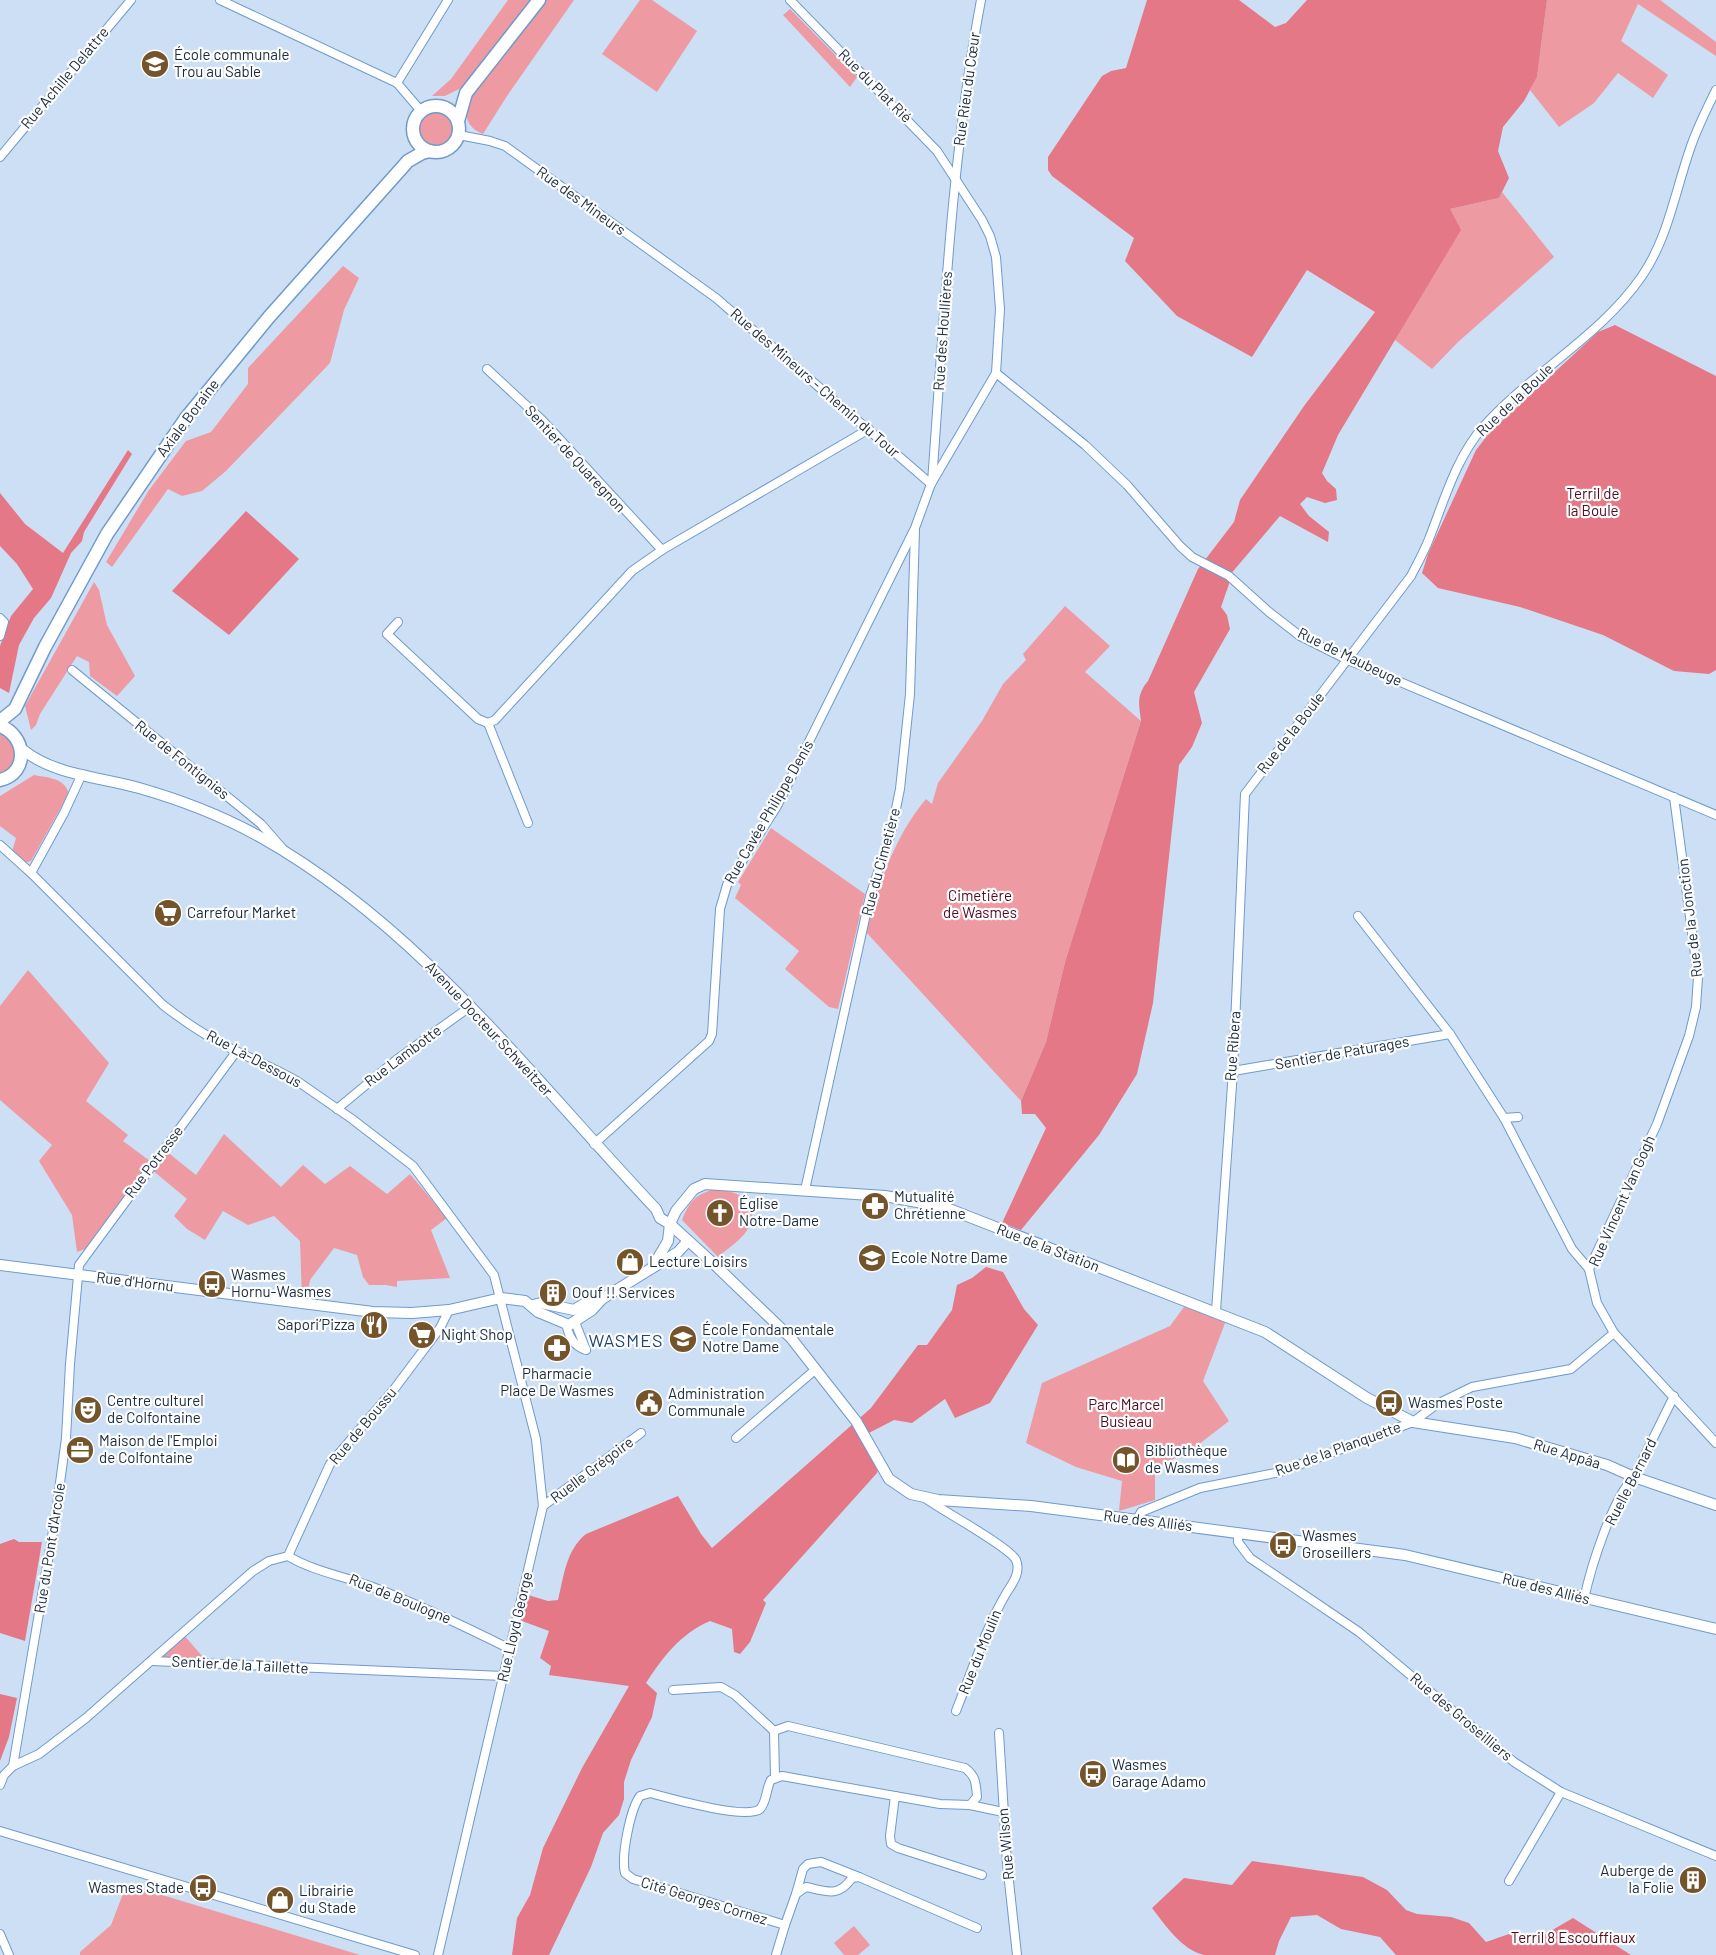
<svg xmlns="http://www.w3.org/2000/svg" width="1716" height="1955" viewBox="0 0 1716 1955" font-family="Barlow,sans-serif">
  <rect width="100%" height="100%" fill="#cddff4"/>
  <g fill="#ee9aa3">
    <path d="M508 0H574L507 96 483 134C465 127 463 113 472 97L461 88 445 96H432L451 79Z"/>
    <path d="M640 0H652L697 31 657 92 602 54Z"/>
    <path d="M1547 0H1660L1716 42V56L1638 4 1621 41 1668 75 1653 98 1618 73 1594 103 1559 127 1530 90 1537 77Z"/>
    <path d="M790 9 857 77 850 87 783 15Z"/>
    <circle cx="437" cy="129" r="18"/>
    <path d="M1502 192 1554 257 1457 343 1432 369 1395 340 1409 315 1450 209 1499 198Z"/>
    <path d="M343 266 359 278 344 310 330 363 226 471 202 491 182 496 168 489 112 567 106 562 149 490 186 441 211 432 248 384V368Z"/>
    <path d="M94 582 99 590 107 625 135 676 117 696 90 676 89 662 77 656 40 714 36 725 31 730 25 706Z"/>
    <path d="M1065 606 1110 646 1085 672 1141 721 1065 962 1046 1042 1021 1101 866 932C878 886 894 837 926 799L932 804 938 783 982 721 1003 684 1026 660 1023 654Z"/>
    <path d="M0 732 13 742C16 756 16 767 0 774Z"/>
    <path d="M34 775C48 778 63 777 69 793L31 861 24 863 12 852 16 838 0 826V796Z"/>
    <path d="M771 828 865 894 838 1009 829 1007 785 969 799 951 735 898 741 885 738 882Z"/>
    <path d="M28 970 109 1063 86 1101 128 1135 123 1141 150 1161 85 1249 77 1252 72 1215 39 1161 52 1145 0 1100V1006Z"/>
    <path d="M224 1134 281 1187 303 1165 325 1184 350 1166 387 1194 410 1174 447 1218 431 1230 450 1278 397 1281V1287L386 1285H369L363 1277 357 1255 334 1248 310 1280 307 1298H302L300 1241 274 1216 248 1225 223 1211 205 1240 187 1229 174 1216 187 1199 151 1169 166 1151 196 1175Z"/>
    <path d="M715 1189C735 1190 762 1201 749 1227 744 1238 727 1249 718 1257L682 1220C689 1202 696 1194 715 1189Z"/>
    <path d="M1184 1307 1227 1318 1203 1381 1229 1421 1190 1451 1155 1468V1500L1119 1511 1122 1481 1076 1467 1026 1443 1042 1383 1170 1326Z"/>
    <path d="M183 1634 209 1664 152 1661Z"/>
    <path d="M126 1886 136 1887 360 1955H80V1952L111 1925Z"/>
    <path d="M854 1926 870 1945 858 1955H844L834 1943Z"/>
  </g>
  <g fill="#e47886">
    <path d="M1147 0H1239L1275 27 1286 23 1307 0H1547L1537 77 1524 101 1503 127 1498 151 1509 178 1499 198 1450 209 1461 230 1338 435 1322 473 1327 481 1336 489 1337 500 1325 503 1307 497 1300 504 1309 516 1329 532 1328 542 1280 516 1229 576V584L1221 607 1227 615 1230 629 1194 692 1202 723 1192 747 1179 765 1153 1003 1137 1074 1099 1135 1021 1230 1002 1223 1046 1128 1035 1114H1022L1021 1101 1046 1042 1065 962 1141 721C1139 705 1136 695 1148 681L1198 569 1234 522 1240 500 1304 406 1375 312 1307 270 1252 357 1177 316 1125 261 1134 238 1052 176 1048 170V157L1102 76 1111 71 1126 68Z"/>
    <path d="M1615 325 1716 376V670L1709 674 1674 671 1603 635 1520 607 1438 588 1422 573 1428 554 1476 450 1490 432 1598 332Z"/>
    <path d="M128 450 132 454 84 532 82 541 71 553 51 598 34 618 19 645 9 693 0 688V646L11 616 33 589 17 564 0 546V493L25 524 63 553Z"/>
    <path d="M246 511 299 559 229 635 172 591Z"/>
    <path d="M986 1267 1003 1272 1024 1309 1038 1325 990 1403 955 1418 945 1399 912 1423 894 1420 865 1435 880 1464 877 1473 763 1600 766 1603 750 1642 740 1654 734 1652 732 1629 710 1621C680 1634 663 1657 646 1683L657 1693 652 1717 631 1760 624 1782V1799L619 1815 603 1833 591 1867 549 1955H512L517 1918 530 1895 543 1848 582 1768 629 1686 549 1675 551 1666 540 1658 549 1631 522 1621 528 1595 548 1601 558 1600C564 1576 566 1550 586 1534L678 1496 701 1534 712 1548 871 1408 918 1345H927L952 1310 957 1285 972 1278Z"/>
    <path d="M14 1539 19 1542H42L25 1641 0 1633V1544Z"/>
    <path d="M0 1694 17 1698 9 1737 0 1761Z"/>
    <path d="M1252 1861 1363 1877 1387 1890 1406 1910 1417 1914 1451 1917 1469 1923 1486 1942 1509 1934 1537 1939 1573 1918 1631 1955H1396L1380 1937 1341 1929 1317 1915 1291 1917 1279 1941 1275 1955C1258 1955 1219 1955 1204 1955 1182 1950 1165 1925 1152 1908L1184 1878 1232 1885Z"/>
  </g>
  <g fill="none" stroke-linecap="round" stroke-linejoin="round">
    <defs>
      <g id="minor">
        <path d="M220 0 397 83 421 111"/>
        <path d="M397 83 448 0"/>
        <path d="M459 135 490 141 505 146 716 298 931 484"/>
        <path d="M0 157 131 0"/>
        <path d="M487 369 542 420 662 550 869 429"/>
        <path d="M996 373 1085 445 1127 485 1180 546 1192 557 1229 576 1269 612 1300 636 1348 660 1716 815"/>
        <path d="M932 482C944 321 951 159 981 0"/>
        <path d="M0 618 4 622 0 636"/>
        <path d="M398 622 387 634 478 719 488 723 495 720 632 571 662 550"/>
        <path d="M72 670 261 824 282 848"/>
        <path d="M488 723 528 823"/>
        <path d="M82 774 64 813 31 873 163 1005C186 1023 212 1040 238 1052 259 1062 280 1071 300 1083L352 1119 413 1166 494 1275 536 1439 543 1506 438 1955"/>
        <path d="M1674 797 1698 977 1696 1007 1689 1036 1657 1124 1589 1269 1597 1303 1614 1333 1716 1443"/>
        <path d="M0 845 31 873"/>
        <path d="M1358 916 1450 1034 1504 1118 1572 1249 1589 1269"/>
        <path d="M1233 1071 1450 1034"/>
        <path d="M337 1109 396 1060 471 1006"/>
        <path d="M1504 1118 1518 1117"/>
        <path d="M594 1144 709 1041 712 1034 720 909 727 885 777 806 915 528 931 484 996 373 1000 309 996 257 990 236 982 220 937 151 790 0"/>
        <path d="M805 1190 870 896 891 833 900 789 910 694 915 530"/>
        <path d="M1216 1311 1233 1071 1245 794 1411 576C1417 564 1424 552 1429 539 1444 501 1456 458 1483 427 1532 372 1600 337 1642 276 1668 238 1675 192 1690 149 1697 128 1706 110 1716 90"/>
        <path d="M575 1322 586 1350"/>
        <path d="M566 1324C569 1336 573 1346 586 1350"/>
        <path d="M736 1438 816 1369"/>
        <path d="M925 1498C941 1510 1010 1547 1016 1560 1021 1572 1013 1583 1007 1592 985 1629 972 1671 956 1711"/>
        <path d="M543 1506 641 1433"/>
        <path d="M1137 1520 1141 1512 1200 1488 1280 1472 1413 1422 1437 1404 1472 1387 1571 1369 1614 1333"/>
        <path d="M1238 1533V1542L1250 1558 1359 1632 1514 1762 1561 1792 1716 1856"/>
        <path d="M288 1556C313 1571 343 1576 370 1586 418 1604 464 1626 510 1649"/>
        <path d="M1584 1599C1591 1567 1612 1499 1634 1477L1674 1396"/>
        <path d="M152 1661 503 1676"/>
        <path d="M673 1690 721 1687 735 1695 774 1731 775 1777"/>
        <path d="M774 1731 788 1726 965 1768C976 1776 976 1784 977 1797L970 1805"/>
        <path d="M999 1733 1007 1863 1017 1955"/>
        <path d="M13 1766 39 1754 86 1718 253 1571 269 1561 288 1556 330 1464 395 1388 440 1328 449 1310"/>
        <path d="M0 1785 4 1775 13 1766 56 1513 66 1438 70 1364 79 1265 236 1052"/>
        <path d="M895 1796 890 1836 891 1844 898 1848 982 1875"/>
        <path d="M0 1831 415 1955"/>
        <path d="M1509 1881 1561 1792"/>
        <path d="M796 1894 803 1869 808 1864 821 1862 859 1877"/>
        <path d="M977 1928 859 1877 852 1878C838 1898 827 1891 806 1887L796 1894 785 1925 633 1879 625 1873C621 1856 630 1810 640 1796L650 1793C669 1798 746 1820 760 1809 767 1802 766 1788 771 1780L782 1776 940 1804 970 1805 1003 1812"/>
        <path d="M0 1934 9 1955"/>
        <path d="M776 1955 785 1925"/>
      </g>
      <g id="tertiary">
        <path d="M22 749C53 775 100 777 139 788 181 800 223 816 262 838 421 928 532 1078 656 1209L660 1218 670 1224 715 1265 791 1338 856 1421 889 1479 911 1494 938 1500 1031 1506 1405 1555 1716 1629"/>
        <path d="M0 1265 373 1312 412 1313 449 1310 501 1298 525 1301 538 1312 569 1325 592 1310 602 1299 678 1252 688 1241"/>
        <path d="M652 1268 668 1241 670 1224 676 1211 694 1189 705 1184 885 1196 944 1207 1265 1332 1367 1398 1413 1422 1515 1438 1607 1465 1634 1477 1716 1505"/>
        <path d="M533 1305 541 1303 574 1310 590 1300 602 1299"/>
      </g>
      <g id="primary">
        <circle cx="436" cy="129" r="23"/>
        <path d="M458 121 466 93 539 0"/>
        <path d="M0 721 15 709 45 647 107 534 186 418 269 317 408 161 422 153 430 151"/>
        <path d="M0 726C26 735 30 773 0 780"/>
      </g>
    </defs>
    <use href="#minor" stroke="#6f9acc" stroke-width="10"/>
    <use href="#tertiary" stroke="#6f9acc" stroke-width="12"/>
    <use href="#primary" stroke="#6f9acc" stroke-width="15"/>
    <use href="#minor" stroke="#fff" stroke-width="8"/>
    <use href="#tertiary" stroke="#fff" stroke-width="10"/>
    <use href="#primary" stroke="#fff" stroke-width="12"/>
  </g>
  <defs>
    <symbol id="school-disc" viewBox="-11 -11 22 22"><circle r="9.5" fill="#74542a" stroke="#fdfdfd"/><path d="M0-5L7-2L0 1L-7-2ZM-4 1L0 2.5L4 1V4Q0 6-4 4Z" fill="#fff"/></symbol>
    <symbol id="supermarket-disc" viewBox="-11 -11 22 22"><circle r="9.5" fill="#74542a" stroke="#fdfdfd"/><path d="M-6-5.5h2.5l.6 2H6L4.5 2H-2.5L-4.4-4H-6ZM-1.5 3.2a1.3 1.3 0 1 0 .1 0ZM3 3.2a1.3 1.3 0 1 0 .1 0Z" fill="#fff"/></symbol>
    <symbol id="pharmacy-disc" viewBox="-11 -11 22 22"><circle r="9.5" fill="#74542a" stroke="#fdfdfd"/><path d="M-2-6h4v4h4v4h-4v4h-4v-4h-4v-4h4Z" fill="#fff"/></symbol>
    <symbol id="church-disc" viewBox="-11 -11 22 22"><circle r="9.5" fill="#74542a" stroke="#fdfdfd"/><path d="M-1.2-6h2.4v3.5h3.3v2.4h-3.3V6h-2.4V-.1h-3.3v-2.4h3.3Z" fill="#fff"/></symbol>
    <symbol id="shop-disc" viewBox="-11 -11 22 22"><circle r="9.5" fill="#74542a" stroke="#fdfdfd"/><path d="M-5-2.5h2.3a2.7 3.5 0 0 1 5.4 0H5L5.5 6h-11ZM-1.5-2.5h3a1.5 2.3 0 0 0-3 0Z" fill="#fff"/></symbol>
    <symbol id="bus-disc" viewBox="-11 -11 22 22"><circle r="9.5" fill="#74542a" stroke="#fdfdfd"/><path d="M-5-6H5V4H4V6H2V4H-2V6H-4V4H-5ZM-3.5-4V0h7V-4ZM-3.5 1.2v1.5H-2V1.2ZM2 1.2v1.5H3.5V1.2Z" fill="#fff"/></symbol>
    <symbol id="building-disc" viewBox="-11 -11 22 22"><circle r="9.5" fill="#74542a" stroke="#fdfdfd"/><path d="M-4-6H4V6H1V3H-1V6H-4ZM-2.5-4.3h1.7v1.8h-1.7ZM.8-4.3h1.7v1.8H.8ZM-2.5-1h1.7V.8h-1.7ZM.8-1h1.7V.8H.8Z" fill="#fff"/></symbol>
    <symbol id="restaurant-disc" viewBox="-11 -11 22 22"><circle r="9.5" fill="#74542a" stroke="#fdfdfd"/><path d="M-5-6h1v4h1v-4h1v4h1v-4h1v5L-1.5 .5V6h-2V.5L-5-1ZM5-6V6H3V1.5H1.5Q1.5-4 5-6Z" fill="#fff"/></symbol>
    <symbol id="civic-disc" viewBox="-11 -11 22 22"><circle r="9.5" fill="#74542a" stroke="#fdfdfd"/><path d="M-.6-6.5H3V-4.5H.6V-3L4-1V1h2V6H-6V1h2V-1L-.6-3ZM-1.2 2.5V6h2.4V2.5Z" fill="#fff"/></symbol>
    <symbol id="theatre-disc" viewBox="-11 -11 22 22"><circle r="9.5" fill="#74542a" stroke="#fdfdfd"/><path d="M-5-5.5Q0-4 5-5.5V0Q5 5 0 6Q-5 5-5 0ZM-3.3-2.5H-1v1.5H-3.3ZM1-2.5H3.3v1.5H1ZM-2.8 1Q0 5.5 2.8 1Z" fill="#fff"/></symbol>
    <symbol id="office-disc" viewBox="-11 -11 22 22"><circle r="9.5" fill="#74542a" stroke="#fdfdfd"/><path d="M-6-3h4V-5.5h4V-3h4V5H-6ZM-1-4.5V-3h2v-1.5ZM-6 0V1H6V0Z" fill="#fff"/></symbol>
    <symbol id="library-disc" viewBox="-11 -11 22 22"><circle r="9.5" fill="#74542a" stroke="#fdfdfd"/><path d="M-6-4Q-3-5.5-.7-3.5V5Q-3 3-6 4ZM6-4Q3-5.5 .7-3.5V5Q3 3 6 4Z" fill="#fff"/></symbol>
  </defs>
  <g fill-rule="evenodd">
    <use href="#school-disc" x="139" y="48" width="32" height="32"/>
    <use href="#supermarket-disc" x="152" y="897" width="32" height="32"/>
    <use href="#pharmacy-disc" x="859" y="1190" width="32" height="32"/>
    <use href="#church-disc" x="704" y="1197" width="32" height="32"/>
    <use href="#school-disc" x="856" y="1242" width="32" height="32"/>
    <use href="#shop-disc" x="614" y="1246" width="32" height="32"/>
    <use href="#bus-disc" x="196" y="1268" width="32" height="32"/>
    <use href="#building-disc" x="537" y="1277" width="32" height="32"/>
    <use href="#restaurant-disc" x="358" y="1309" width="32" height="32"/>
    <use href="#supermarket-disc" x="406" y="1319" width="32" height="32"/>
    <use href="#school-disc" x="667" y="1323" width="32" height="32"/>
    <use href="#pharmacy-disc" x="541" y="1332" width="32" height="32"/>
    <use href="#civic-disc" x="633" y="1387" width="32" height="32"/>
    <use href="#bus-disc" x="1373" y="1387" width="32" height="32"/>
    <use href="#theatre-disc" x="72" y="1394" width="32" height="32"/>
    <use href="#office-disc" x="64" y="1434" width="32" height="32"/>
    <use href="#library-disc" x="1110" y="1444" width="32" height="32"/>
    <use href="#bus-disc" x="1267" y="1529" width="32" height="32"/>
    <use href="#bus-disc" x="1077" y="1758" width="32" height="32"/>
    <use href="#building-disc" x="1677" y="1864" width="32" height="32"/>
    <use href="#bus-disc" x="187" y="1872" width="32" height="32"/>
    <use href="#shop-disc" x="264" y="1884" width="32" height="32"/>
  </g>
  <g text-anchor="middle" stroke-width="4.5" stroke-linejoin="round" paint-order="stroke">
    <g font-size="15" fill="#182a3e" stroke="#fdfdfd" text-anchor="start">
      <text x="174" y="60">École communale<tspan x="174" dy="17">Trou au Sable</tspan></text>
      <text x="187" y="918">Carrefour Market</text>
      <text x="894" y="1202">Mutualité<tspan x="894" dy="17">Chrétienne</tspan></text>
      <text x="739" y="1209">Église<tspan x="739" dy="17">Notre-Dame</tspan></text>
      <text x="891" y="1263">Ecole Notre Dame</text>
      <text x="649" y="1267">Lecture Loisirs</text>
      <text x="231" y="1280">Wasmes<tspan x="231" dy="17">Hornu-Wasmes</tspan></text>
      <text x="572" y="1298">Oouf !! Services</text>
      <text x="355" y="1330" text-anchor="end">Sapori’Pizza</text>
      <text x="702" y="1335">École Fondamentale<tspan x="702" dy="17">Notre Dame</tspan></text>
      <text x="441" y="1340">Night Shop</text>
      <text x="557" y="1379" text-anchor="middle">Pharmacie<tspan x="557" dy="17">Place De Wasmes</tspan></text>
      <text x="668" y="1399">Administration<tspan x="668" dy="17">Communale</tspan></text>
      <text x="107" y="1406">Centre culturel<tspan x="107" dy="17">de Colfontaine</tspan></text>
      <text x="1408" y="1408">Wasmes Poste</text>
      <text x="99" y="1446">Maison de l'Emploi<tspan x="99" dy="17">de Colfontaine</tspan></text>
      <text x="1145" y="1456">Bibliothèque<tspan x="1145" dy="17">de Wasmes</tspan></text>
      <text x="1302" y="1541">Wasmes<tspan x="1302" dy="17">Groseillers</tspan></text>
      <text x="1112" y="1770">Wasmes<tspan x="1112" dy="17">Garage Adamo</tspan></text>
      <text x="1674" y="1876" text-anchor="end">Auberge de<tspan x="1674" dy="17">la Folie</tspan></text>
      <text x="184" y="1893" text-anchor="end">Wasmes Stade</text>
      <text x="299" y="1896">Librairie<tspan x="299" dy="17">du Stade</tspan></text>
    </g>
    <g font-size="15" fill="#182a3e" stroke="#fdfdfd">
      <text transform="translate(65 78) rotate(-50)" y="5">Rue Achille Delattre</text>
      <text transform="translate(875 86) rotate(45)" y="5">Rue du Plat Rié</text>
      <text transform="translate(967 89) rotate(-82)" y="5">Rue Rieu du Cœur</text>
      <text transform="translate(581 201) rotate(36)" y="5">Rue des Mineurs</text>
      <text transform="translate(943 331) rotate(-86)" y="5">Rue des Houllières</text>
      <text transform="translate(815 383) rotate(41)" y="5">Rue des Mineurs - Chemin du Tour</text>
      <text transform="translate(1515 400) rotate(-43)" y="5">Rue de la Boule</text>
      <text transform="translate(188 418) rotate(-53)" y="5">Axiale Boraine</text>
      <text transform="translate(575 459) rotate(47)" y="5">Sentier de Quaregnon</text>
      <text transform="translate(1350 657) rotate(26)" y="5">Rue de Maubeuge</text>
      <text transform="translate(1291 733) rotate(-52)" y="5">Rue de la Boule</text>
      <text transform="translate(182 760) rotate(39)" y="5">Rue de Fontignies</text>
      <text transform="translate(769 812) rotate(-60)" y="5">Rue Cavée Philippe Denis</text>
      <text transform="translate(881 862) rotate(-75)" y="5">Rue du Cimetière</text>
      <text transform="translate(1690 918) rotate(-97)" y="5">Rue de la Jonction</text>
      <text transform="translate(489 1029) rotate(47)" y="5">Avenue Docteur Schweitzer</text>
      <text transform="translate(1233 1046) rotate(-86)" y="5">Rue Ribera</text>
      <text transform="translate(1342 1053) rotate(-10)" y="5">Sentier de Paturages</text>
      <text transform="translate(403 1056) rotate(-37)" y="5">Rue Lambotte</text>
      <text transform="translate(254 1059) rotate(28)" y="5">Rue Là-Dessous</text>
      <text transform="translate(154 1162) rotate(-53)" y="5">Rue Potresse</text>
      <text transform="translate(1622 1201) rotate(-66)" y="5">Rue Vincent Van Gogh</text>
      <text transform="translate(1048 1248) rotate(21)" y="5">Rue de la Station</text>
      <text transform="translate(135 1282) rotate(7)" y="5">Rue d'Hornu</text>
      <text transform="translate(363 1426) rotate(-50)" y="5">Rue de Boussu</text>
      <text transform="translate(1338 1449) rotate(-20)" y="5">Rue de la Planquette</text>
      <text transform="translate(1567 1454) rotate(17)" y="5">Rue Appâa</text>
      <text transform="translate(592 1470) rotate(-37)" y="5">Ruelle Grégoire</text>
      <text transform="translate(1631 1482) rotate(-63)" y="5">Ruelle Bernard</text>
      <text transform="translate(1148 1521) rotate(7)" y="5">Rue des Alliés</text>
      <text transform="translate(50 1548) rotate(-81)" y="5">Rue du Pont d'Arcole</text>
      <text transform="translate(1546 1589) rotate(14)" y="5">Rue des Alliés</text>
      <text transform="translate(400 1599) rotate(22)" y="5">Rue de Boulogne</text>
      <text transform="translate(515 1627) rotate(-77)" y="5">Rue Lloyd George</text>
      <text transform="translate(980 1652) rotate(-68)" y="5">Rue du Moulin</text>
      <text transform="translate(240 1665) rotate(3)" y="5">Sentier de la Taillette</text>
      <text transform="translate(1461 1717) rotate(40)" y="5">Rue des Groseilliers</text>
      <text transform="translate(1006 1844) rotate(-95)" y="5">Rue Wilson</text>
      <text transform="translate(704 1901) rotate(17)" y="5">Cité Georges Cornez</text>
    </g>
    <g font-size="15" fill="#500c1c" stroke="#fdfdfd">
      <text x="1593" y="499">Terril de<tspan x="1593" dy="17">la Boule</tspan></text>
      <text x="980" y="901">Cimetière<tspan x="980" dy="17">de Wasmes</tspan></text>
      <text x="1126" y="1410">Parc Marcel<tspan x="1126" dy="17">Busieau</tspan></text>
      <text x="1573" y="1943">Terril 8 Escouffiaux</text>
    </g>
    <g font-size="18" letter-spacing="1" fill="#1c4571" stroke="#fdfdfd">
      <text x="626" y="1347">WASMES</text>
    </g>
  </g>
</svg>
